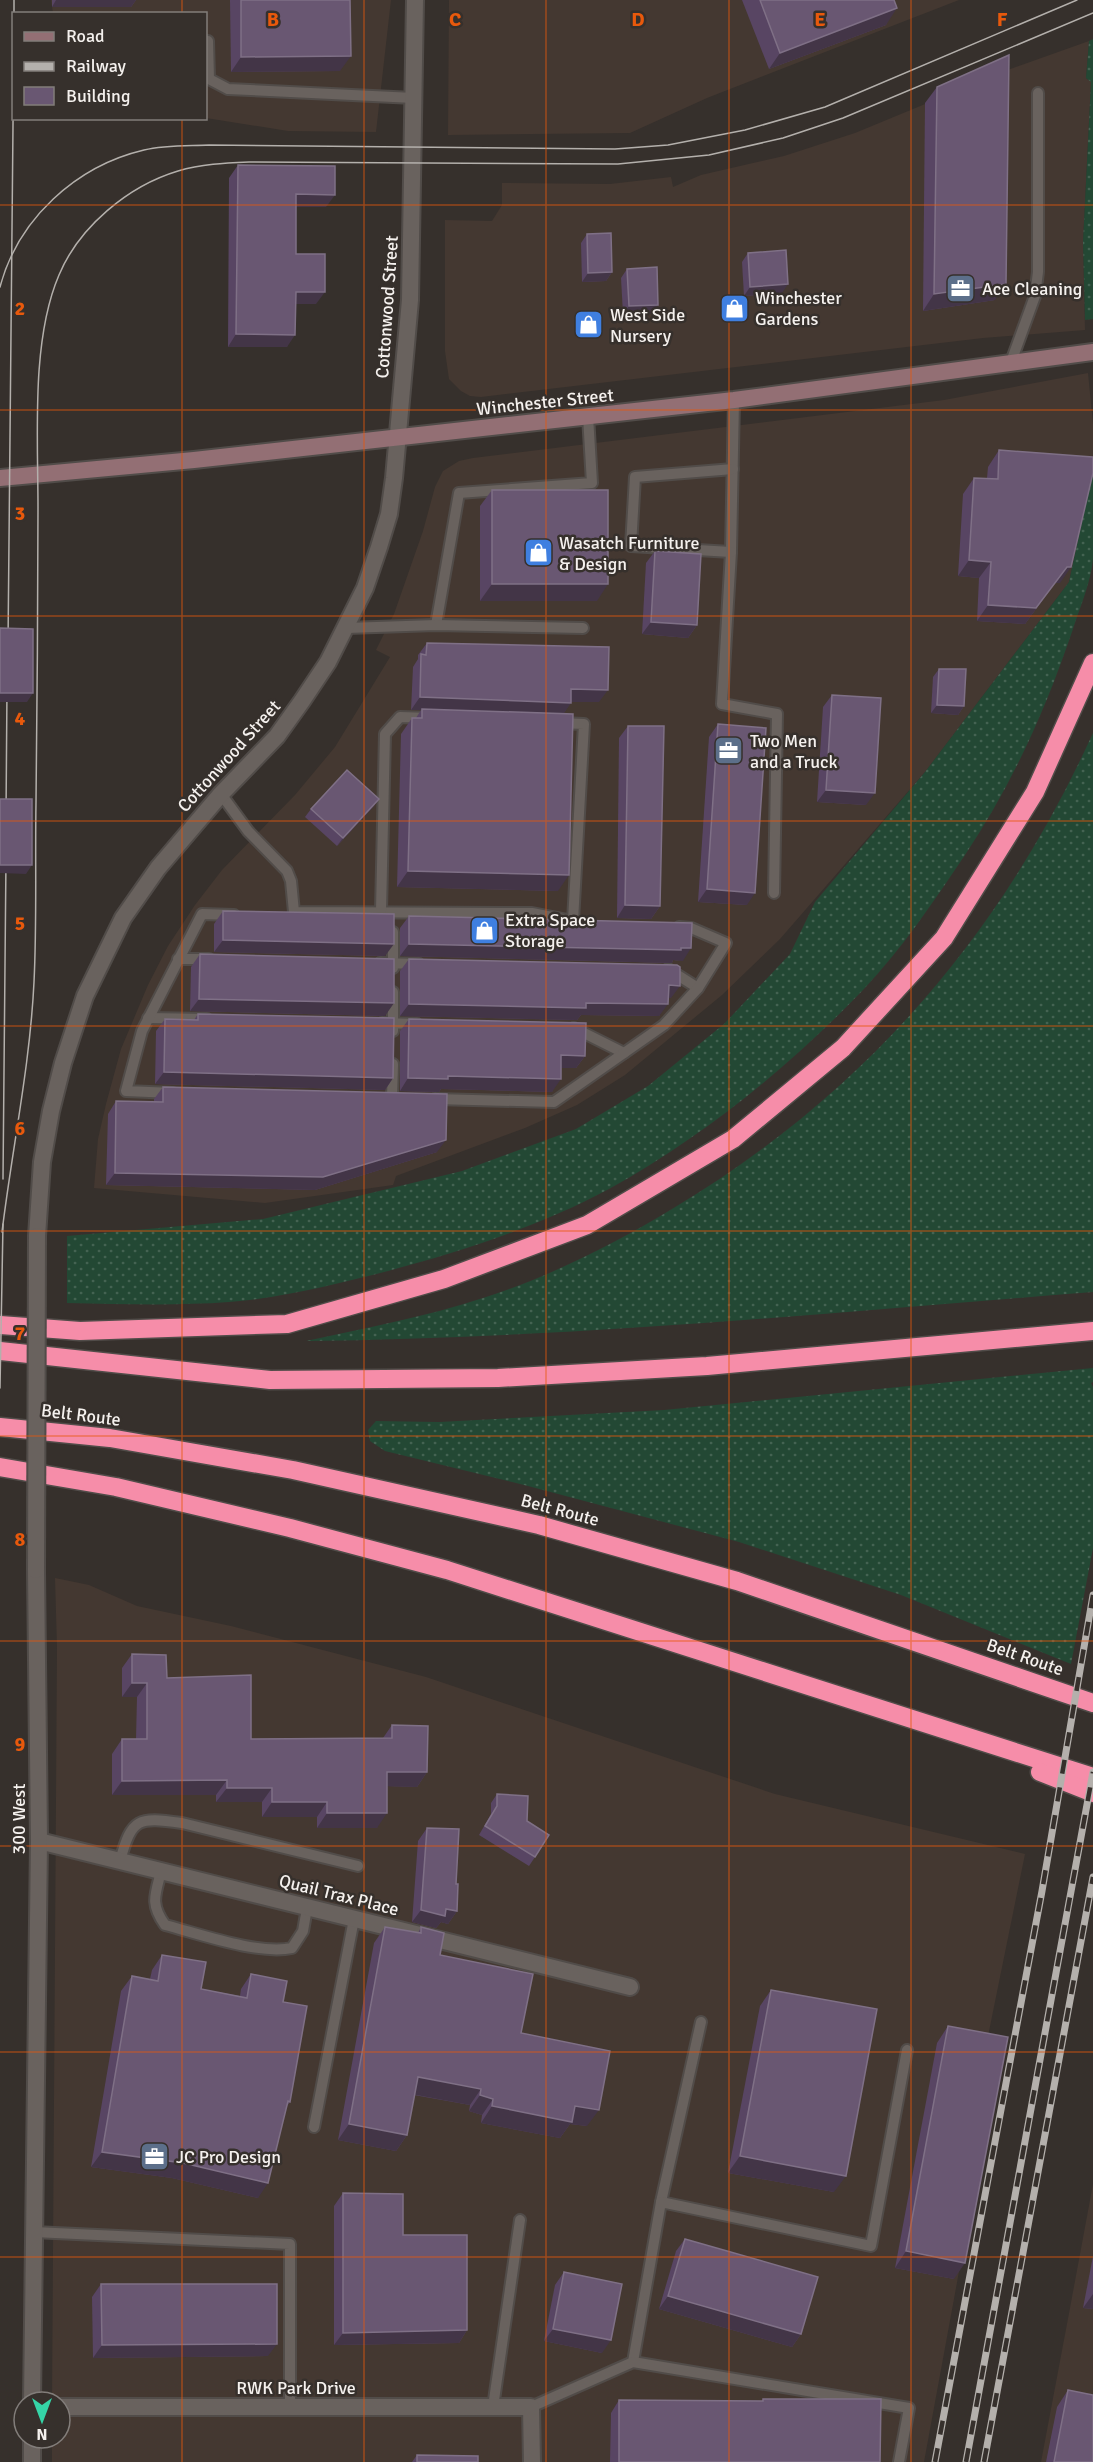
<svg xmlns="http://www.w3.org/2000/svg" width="1093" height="2462" font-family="Signika,sans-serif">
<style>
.built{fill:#443831}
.grass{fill:url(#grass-dots)}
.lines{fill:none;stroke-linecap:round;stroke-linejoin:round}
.service-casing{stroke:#514c49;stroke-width:14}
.minor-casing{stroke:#514c49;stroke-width:20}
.tertiary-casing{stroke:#514c49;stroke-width:20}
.secondary-casing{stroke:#514c49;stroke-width:20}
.motorway-casing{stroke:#514c49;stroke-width:21}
.service{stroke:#69625e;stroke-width:10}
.minor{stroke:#69625e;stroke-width:16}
.tertiary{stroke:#69625e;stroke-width:16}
.secondary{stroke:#936f74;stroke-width:16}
.motorway{stroke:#f68da9;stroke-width:18}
.tram{stroke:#b4b0ac;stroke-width:1.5}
.rail-casing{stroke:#b4b0ac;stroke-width:7}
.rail{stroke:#36302c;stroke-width:4.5;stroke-dasharray:14;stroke-linecap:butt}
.tertiary-bridge-casing{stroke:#514c49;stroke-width:20;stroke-linecap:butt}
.tertiary-bridge{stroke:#69625e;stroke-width:16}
.wall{fill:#584563}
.shaded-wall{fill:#433547}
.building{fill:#695772;stroke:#7f7086;stroke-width:1.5}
.grid{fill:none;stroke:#e8590c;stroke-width:1.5;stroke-opacity:0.55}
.labels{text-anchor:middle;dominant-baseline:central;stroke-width:5;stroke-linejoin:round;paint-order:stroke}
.poi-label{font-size:18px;fill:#f5f1ee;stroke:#36302c;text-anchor:start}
.street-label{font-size:18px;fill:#f5f1ee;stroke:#36302c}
.grid-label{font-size:20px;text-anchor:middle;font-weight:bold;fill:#e8590c;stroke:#36302c;stroke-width:5;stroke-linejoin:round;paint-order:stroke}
</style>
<defs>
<pattern id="grass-dots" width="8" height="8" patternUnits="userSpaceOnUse" patternTransform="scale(1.5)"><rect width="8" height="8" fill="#234834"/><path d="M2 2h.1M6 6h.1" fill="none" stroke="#446352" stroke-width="1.8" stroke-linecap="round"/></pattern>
</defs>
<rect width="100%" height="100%" fill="#36302c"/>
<g class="built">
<polygon points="51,0 391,0 376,132 288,131 206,118 206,14 53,13"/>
<polygon points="449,0 959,0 707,98 630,133 448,135"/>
<polygon points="1089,41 1086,78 1091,82 1083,242 1085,330 983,338 481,397 470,396 461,391 449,379 445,351 445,220 492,221 502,205 502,183 610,184 671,177 673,187 701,175 784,156 855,133 1005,71"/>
<polygon points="1088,373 1093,424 1093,470 1069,582 925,772 780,939 722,995 625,1075 577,1105 525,1128 396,1176 393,1185 265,1203 94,1188 98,1139 106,1104 121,1049 148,985 168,946 195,905 222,870 295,795 335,747 390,657 376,650 394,614 423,531 435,487 443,471 459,461 473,458 944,400"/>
<polygon points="55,1578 89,1585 137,1606 231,1626 426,1677 775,1794 1025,1854 986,2046 999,2054 924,2462 52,2462 52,2438 60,2438 60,2402 52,2402 57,1647"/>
<polygon points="1093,2184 1093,2462 1041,2462 1070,2308"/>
</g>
<g class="grass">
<polygon points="1093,39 1093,319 1085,320 1083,242 1091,82 1086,78 1089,41"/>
<path d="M1093,470c0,29 0,60 0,89 -2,23 -13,48 -20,70 -27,80 -61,156 -108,226 -31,46 -63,94 -102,135 -74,77 -160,147 -254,199 -69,37 -146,62 -221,82 -52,13 -105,27 -159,31 -54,4 -108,2 -162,1v-67l196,-17 199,-48 114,-42 72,-43 76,-62 66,-70 25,-52 110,-130 144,-190z"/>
<path d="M1093,733v559c-262,21 -524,46 -787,49 59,-13 119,-24 177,-43 66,-21 129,-53 189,-89 192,-115 328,-272 421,-476z"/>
<polygon points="1093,1368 1093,1382 1091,1383 1093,1387 1093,1548 1071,1664 901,1595 739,1542 528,1486 385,1451 370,1441 368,1430 376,1421 439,1422 664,1410"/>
</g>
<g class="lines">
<defs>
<g id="service">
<polyline points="206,41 208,41 209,79 228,89 414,98"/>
<polyline points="1011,362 1035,296 1038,272 1038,93"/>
<polyline points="734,400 731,552 722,704 777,714 774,893"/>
<polyline points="731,552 631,546 635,477 733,469"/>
<polyline points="436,625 459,493 592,483 588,416"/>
<polyline points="346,628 436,625 583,628"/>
<polyline points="560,723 584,724 573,921"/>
<polyline points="221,794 248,831 287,871 291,881 294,912 532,913 583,923"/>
<polyline points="381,911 385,734 400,717 430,718"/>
<polyline points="393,932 393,968"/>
<polyline points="178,959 209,959"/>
<polyline points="380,963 419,964"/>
<polyline points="668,969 698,988"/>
<polyline points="148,1018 207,1019"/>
<polyline points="382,1023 417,1024"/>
<polyline points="574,1028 624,1053"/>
<polyline points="393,1031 393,992"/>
<polyline points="173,1093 126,1091 142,1031 202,914 234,915"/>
<polyline points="392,1098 393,1064"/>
<polyline points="435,1099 554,1102 664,1025 698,988 726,943 691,928 679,927"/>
<path d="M120,1861c12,-44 18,-44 62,-38l176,43"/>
<path d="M161,1872c-6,23 -11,32 4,53 35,9 93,30 127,23l11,-17 4,-23"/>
<polyline points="314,2127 354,1919"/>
<polyline points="661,2202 701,2022"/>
<polyline points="34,2232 290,2244 290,2407"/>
<polyline points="633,2362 661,2202 871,2246 907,2050"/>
<polyline points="493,2407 520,2220"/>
<polyline points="531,2407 633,2362 909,2408 899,2462"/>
</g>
<g id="minor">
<polyline points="39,1841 630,1987"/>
<polyline points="60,2407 531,2407 532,2462"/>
</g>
<g id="tertiary">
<polyline points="37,1236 42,1162 51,1111 63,1063 85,996 123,918 158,868 221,794 277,736 302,701 328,662 365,588 379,547 389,514 394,478 410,300 415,0"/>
<polyline points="32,2402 39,1841 36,1570"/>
<polyline points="32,2438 32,2462"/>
</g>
<polyline id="secondary" points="0,478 194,460 734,400 1093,352"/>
<g id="motorway">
<polyline points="0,1325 80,1331 287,1324 444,1279 587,1225 733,1139 843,1048 944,938 1035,792 1093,663"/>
<polyline points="0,1351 270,1380 498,1378 707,1366 1093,1331"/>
<polyline points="0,1427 110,1438 293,1470 539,1525 737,1581 1093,1703"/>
<polyline points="0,1467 116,1487 290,1528 447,1570 1093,1777"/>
<polyline points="1040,1772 1093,1793"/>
</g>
</defs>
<use href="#service" class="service-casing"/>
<use href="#minor" class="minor-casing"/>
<use href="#tertiary" class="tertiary-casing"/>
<use href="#secondary" class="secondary-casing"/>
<use href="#motorway" class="motorway-casing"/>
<use href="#service" class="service"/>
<use href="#minor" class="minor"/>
<use href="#tertiary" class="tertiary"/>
<use href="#secondary" class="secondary"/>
<use href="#motorway" class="motorway"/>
<g class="tram">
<polyline points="14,14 14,0"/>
<path d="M0,287c18,-68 76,-121 144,-137 21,-5 43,-4 65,-5l406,4 53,-4 77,-15 80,-23 252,-107"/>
<polyline points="8,645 14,21"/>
<polyline points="6,816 7,687"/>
<polyline points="3,1179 6,858"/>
<path d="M2,1232c10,-83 28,-166 32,-250 3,-60 1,-120 2,-180 1,-98 2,-197 2,-295 0,-70 -7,-167 21,-232 20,-48 69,-89 119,-104 23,-7 47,-8 71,-9l369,2 91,-9 74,-17 60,-20 250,-105"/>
<polyline points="0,1388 3,1224"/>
</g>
<defs>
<g id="rail">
<polyline points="935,2462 1042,1891 1093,1595"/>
<polyline points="966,2462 1093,1772"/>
<polyline points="984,2462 1093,1877"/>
</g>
</defs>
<use href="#rail" class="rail-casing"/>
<use href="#rail" class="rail"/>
<defs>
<polyline id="tertiary-bridge" points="36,1570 37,1236"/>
</defs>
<use href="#tertiary-bridge" class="tertiary-bridge-casing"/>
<use href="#tertiary-bridge" class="tertiary-bridge"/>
</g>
<g class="wall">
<polygon points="52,0 136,0 131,7 52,7"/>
<polygon points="230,0 350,0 340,71 231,72"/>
<polygon points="742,0 894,0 886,25 769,69"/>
<polygon points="937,87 995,300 923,311 925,103"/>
<polygon points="238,165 326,207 296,207 296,254 316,304 296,304 287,347 228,347 229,178"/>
<polygon points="587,234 612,272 606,281 582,282 581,243"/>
<polygon points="748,253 782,293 744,296 742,262"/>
<polygon points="627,269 652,314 623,314 621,278"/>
<polygon points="999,450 1060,583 1055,583 1025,624 977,621 979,578 958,576 963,494 974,478 987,478 988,467"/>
<polygon points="492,490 597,601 480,601 480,506"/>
<polygon points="655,551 697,625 688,638 642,634 646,563"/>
<polygon points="427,643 599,702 571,702 563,714 558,891 397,887 401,734 412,718 416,718 421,710 411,710 413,667 418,659 418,655"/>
<polygon points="939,669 964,706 958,715 931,713 933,677"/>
<polygon points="832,695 866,805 817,802 823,707"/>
<polygon points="718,724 747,905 698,902 709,737"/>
<polygon points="628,726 660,906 651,919 617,918 619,738"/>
<polygon points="379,799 373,807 337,846 305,817 311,809"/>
<polygon points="223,911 385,956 214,952 214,924"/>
<polygon points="409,916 683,961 673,960 672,963 400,956 400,928"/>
<polygon points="200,954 385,1016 190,1011 191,967"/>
<polygon points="409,959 671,998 668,998 659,1016 581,1015 577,1020 400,1016 400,971"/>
<polygon points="198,1014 393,1078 385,1090 155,1084 156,1031 165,1019 194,1020"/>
<polygon points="409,1019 585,1056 576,1068 561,1068 552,1092 441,1089 439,1092 400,1091 400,1031"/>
<polygon points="163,1087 437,1152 315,1190 106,1185 108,1114 116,1101 154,1102 154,1099"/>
<polygon points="132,1654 251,1739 383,1738 392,1725 427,1772 417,1787 387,1786 377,1828 317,1828 317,1817 262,1817 262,1802 216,1802 216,1795 112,1795 112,1754 122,1739 136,1739 137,1697 122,1697 122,1668"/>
<polygon points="497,1794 527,1821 535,1857 529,1866 479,1835 491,1814 491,1803"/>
<polygon points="427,1828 456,1884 457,1911 448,1924 441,1922 436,1928 412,1922 418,1841"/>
<polygon points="385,1927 418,1933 421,1927 440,1955 521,2033 587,2126 570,2124 560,2138 481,2123 482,2115 469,2111 470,2105 414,2095 407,2135 396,2151 338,2140 374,1943"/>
<polygon points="162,1955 201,1989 240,1996 241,1989 251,1974 283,2002 290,2102 287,2106 258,2198 172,2178 91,2167 121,1991 132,1976 150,1979 152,1970"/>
<polygon points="771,1990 834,2192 728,2173 760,2006"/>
<polygon points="948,2026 954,2279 895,2268 937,2043"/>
<polygon points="343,2193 403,2235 467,2330 459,2343 334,2345 334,2206"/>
<polygon points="685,2239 801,2334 792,2347 659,2309 676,2251"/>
<polygon points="1093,2256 1093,2309 1083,2308"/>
<polygon points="564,2272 602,2353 544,2341 555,2285"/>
<polygon points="101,2284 268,2356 93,2358 92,2297"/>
<polygon points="1068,2390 1093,2462 1046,2462 1057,2407"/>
<polygon points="763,2399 880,2462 610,2462 611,2413 619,2400 762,2401"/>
<polygon points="417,2455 478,2462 412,2462"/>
</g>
<g class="shaded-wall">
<polygon points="56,0 136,0 131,7 52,7"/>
<polygon points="897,8 886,25 769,69 780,53"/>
<polygon points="351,56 340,71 231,72 241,57"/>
<polygon points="296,194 335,195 326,207 288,207"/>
<polygon points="612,272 606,281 582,282 588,273"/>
<polygon points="788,284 782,293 744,296 750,287"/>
<polygon points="1006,284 995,300 923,311 934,294"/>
<polygon points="296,292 325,292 316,304 287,304"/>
<polygon points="658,305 652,314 623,314 629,306"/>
<polygon points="236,334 295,335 287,347 228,347"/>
<polygon points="969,560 991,562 979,578 958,576"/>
<polygon points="1067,567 1071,567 1060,583 1055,583 1025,624 977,621 988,605"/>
<polygon points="492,584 608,584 597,601 480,601"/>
<polygon points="651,622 697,625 688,638 642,634"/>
<polygon points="571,689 608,690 599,702 563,702"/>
<polygon points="0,693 33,693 27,702 0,702"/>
<polygon points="420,697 571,703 562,716 422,709 421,710 411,710"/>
<polygon points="937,705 964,706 958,715 931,713"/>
<polygon points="826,790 875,793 866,805 817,802"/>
<polygon points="379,799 373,807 337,846 343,838"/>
<polygon points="0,865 32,865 26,874 0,873"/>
<polygon points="408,871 569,875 558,891 397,887"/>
<polygon points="707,889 755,893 747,905 698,902"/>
<polygon points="625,905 660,906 651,919 617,918"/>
<polygon points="223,940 394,944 385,956 214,952"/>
<polygon points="409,944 681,948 691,948 683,961 673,960 672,963 400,956"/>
<polygon points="669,985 680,986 671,998 660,998"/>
<polygon points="199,999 394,1003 385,1016 190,1011"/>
<polygon points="586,1003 668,1004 659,1016 581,1015 577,1020 400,1016 409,1004"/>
<polygon points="561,1055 585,1056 576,1068 553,1068"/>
<polygon points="164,1072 393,1078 385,1090 155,1084"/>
<polygon points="448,1076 561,1079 552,1092 441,1089 439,1092 400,1091 408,1078"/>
<polygon points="446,1140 437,1152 315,1190 106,1185 115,1173"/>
<polygon points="132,1683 147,1683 137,1697 122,1697"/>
<polygon points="387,1772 427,1772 417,1787 376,1786"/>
<polygon points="227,1780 216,1795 112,1795 122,1781"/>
<polygon points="227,1788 272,1788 262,1802 216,1802"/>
<polygon points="272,1802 327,1802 317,1817 262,1817"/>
<polygon points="327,1813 387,1813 377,1828 317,1828"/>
<polygon points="446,1909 457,1911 448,1924 441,1922 436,1928 412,1922 421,1910"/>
<polygon points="418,2077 481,2089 470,2105 406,2093"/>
<polygon points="480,2095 493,2099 482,2115 469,2111"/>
<polygon points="492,2106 575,2106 599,2110 587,2126 570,2124 560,2138 481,2123"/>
<polygon points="349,2124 407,2135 396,2151 338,2140"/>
<polygon points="102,2152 183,2163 268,2183 258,2198 172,2178 91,2167"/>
<polygon points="740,2156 846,2176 834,2192 728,2173"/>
<polygon points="906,2251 965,2263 954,2279 895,2268"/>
<polygon points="1093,2294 1093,2309 1083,2308"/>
<polygon points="668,2296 801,2334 792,2347 659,2309"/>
<polygon points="553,2329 611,2340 602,2353 544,2341"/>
<polygon points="467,2330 459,2343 334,2345 343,2333"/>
<polygon points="277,2344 268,2356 93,2358 102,2345"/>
</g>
<g class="building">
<polygon points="241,0 350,0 351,56 241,57"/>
<polygon points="760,0 894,0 897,8 780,53"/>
<polygon points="1009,55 1006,284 934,294 937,87"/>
<polygon points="238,165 335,166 335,195 296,194 296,254 325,254 325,292 296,292 295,335 236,334"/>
<polygon points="611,233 612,272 588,273 587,234"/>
<polygon points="786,250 788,284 750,287 748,253"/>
<polygon points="657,267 658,305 629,306 627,269"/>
<polygon points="999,450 1093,457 1093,473 1071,567 1067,567 1036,608 988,605 991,562 969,560 974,478 998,479"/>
<rect x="492" y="490" width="116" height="94"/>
<polygon points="655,551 701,554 697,625 651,622"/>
<polygon points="0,628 33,629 33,693 0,693"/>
<polygon points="427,643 609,647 608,690 571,689 571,703 420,697 421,654 426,655"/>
<polygon points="939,669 966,669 964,706 937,705"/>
<polygon points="832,695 881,698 875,793 826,790"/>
<polygon points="422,709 573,714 569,875 408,871 412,718 422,718"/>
<polygon points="718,724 766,728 755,893 707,889"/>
<polygon points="628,726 664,726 660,906 625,905"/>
<polygon points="347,770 379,799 343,838 311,809"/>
<rect x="0" y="799" width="32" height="66"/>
<polygon points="223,911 394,914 394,944 223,940"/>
<polygon points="409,916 692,923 691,948 681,948 681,950 409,944"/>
<polygon points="200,954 394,959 394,1003 199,999"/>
<polygon points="409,959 677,965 680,967 680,986 669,985 668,1004 586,1003 586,1008 409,1004"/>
<polygon points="198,1014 394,1018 393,1078 164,1072 165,1019 198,1020"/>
<polygon points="409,1019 586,1023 585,1056 561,1055 561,1079 448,1076 448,1079 408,1078"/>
<polygon points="163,1087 447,1094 446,1140 323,1177 115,1173 116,1101 163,1102"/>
<polygon points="132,1654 166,1655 167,1678 251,1675 251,1739 392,1738 392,1725 428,1726 427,1772 387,1772 387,1813 327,1813 327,1802 272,1802 272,1788 227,1788 227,1780 122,1781 122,1739 147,1739 147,1683 132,1683"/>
<polygon points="497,1794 528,1796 527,1821 549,1835 535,1857 485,1826 497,1806"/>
<polygon points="427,1828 459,1829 456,1884 458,1884 457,1911 446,1909 445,1916 421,1910"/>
<polygon points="385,1927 421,1933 421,1927 444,1933 440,1955 533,1974 521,2033 610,2051 599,2110 575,2106 572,2122 492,2106 493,2099 480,2095 481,2089 418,2077 407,2135 349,2124"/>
<polygon points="162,1955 206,1962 201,1989 247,1998 251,1974 287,1981 283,2002 307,2006 290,2102 288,2101 268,2183 183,2163 102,2152 132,1976 158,1981"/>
<polygon points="771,1990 877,2009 846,2176 740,2156"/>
<polygon points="948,2026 1008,2037 965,2263 906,2251"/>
<polygon points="343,2193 403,2194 403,2235 467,2235 467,2330 343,2333"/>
<polygon points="685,2239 818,2277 801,2334 668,2296"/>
<polygon points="564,2272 622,2284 611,2340 553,2329"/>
<polygon points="101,2284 277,2284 277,2344 102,2345"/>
<polygon points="1068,2390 1093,2395 1093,2462 1054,2462"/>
<polygon points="763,2399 881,2399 880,2462 619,2462 619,2400 763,2401"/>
<polygon points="417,2455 478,2456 478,2462 417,2462"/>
</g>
<path class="grid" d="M182,0v14M364,0v2462M546,0v2462M729,0v2462M911,0v2462M182,118v2344M0,205h1093M0,410h1093M0,616h1093M0,821h1093M0,1026h1093M0,1231h1093M0,1436h1093M0,1641h1093M0,1846h1093M0,2052h1093M0,2257h1093"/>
<defs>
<symbol id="office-square" viewBox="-11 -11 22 22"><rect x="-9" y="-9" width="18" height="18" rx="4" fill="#5c6f8a" stroke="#36302c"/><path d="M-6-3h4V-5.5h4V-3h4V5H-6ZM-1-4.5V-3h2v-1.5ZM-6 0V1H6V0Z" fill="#fff"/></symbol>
<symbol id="shop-square" viewBox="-11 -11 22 22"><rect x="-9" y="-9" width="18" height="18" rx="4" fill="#3f7fe0" stroke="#36302c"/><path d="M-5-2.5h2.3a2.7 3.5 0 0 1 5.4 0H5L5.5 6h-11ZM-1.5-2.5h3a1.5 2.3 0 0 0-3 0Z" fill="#fff"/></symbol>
</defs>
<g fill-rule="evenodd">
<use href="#office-square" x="944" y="272" width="33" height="33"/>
<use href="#shop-square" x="718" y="292" width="33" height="33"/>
<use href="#shop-square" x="572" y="308" width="33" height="33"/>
<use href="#shop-square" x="522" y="536" width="33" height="33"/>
<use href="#office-square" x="712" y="734" width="33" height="33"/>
<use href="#shop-square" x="468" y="914" width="33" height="33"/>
<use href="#office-square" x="138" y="2140" width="33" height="33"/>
</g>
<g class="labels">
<g class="poi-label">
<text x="982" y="289">Ace Cleaning</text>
<text x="755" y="298">Winchester<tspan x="755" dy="21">Gardens</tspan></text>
<text x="610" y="315">West Side<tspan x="610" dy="21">Nursery</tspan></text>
<text x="559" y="543">Wasatch Furniture<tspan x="559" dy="21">&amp; Design</tspan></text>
<text x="750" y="741">Two Men<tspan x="750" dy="21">and a Truck</tspan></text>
<text x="505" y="920">Extra Space<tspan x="505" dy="21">Storage</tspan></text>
<text x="176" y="2157">JC Pro Design</text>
</g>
<g class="street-label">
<text transform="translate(387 307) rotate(-86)">Cottonwood Street</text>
<text transform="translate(545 402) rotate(-6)">Winchester Street</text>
<text transform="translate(229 756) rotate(-48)">Cottonwood Street</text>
<text transform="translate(81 1415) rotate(7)">Belt Route</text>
<text transform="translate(560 1510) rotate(15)">Belt Route</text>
<text transform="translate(1025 1657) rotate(19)">Belt Route</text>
<text transform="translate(19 1819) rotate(-90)">300 West</text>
<text transform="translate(339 1895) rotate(14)">Quail Trax Place</text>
<text x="296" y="2388">RWK Park Drive</text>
</g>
</g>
<g class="grid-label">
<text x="273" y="26">B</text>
<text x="455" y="26">C</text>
<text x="638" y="26">D</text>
<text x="820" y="26">E</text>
<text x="1002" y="26">F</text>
<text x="20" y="315">2</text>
<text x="20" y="520">3</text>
<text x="20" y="725">4</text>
<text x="20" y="930">5</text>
<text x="20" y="1135">6</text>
<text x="20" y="1340">7</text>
<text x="20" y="1546">8</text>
<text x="20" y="1751">9</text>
</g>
<rect x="12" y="12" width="195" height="108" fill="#36302c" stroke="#827d7a" stroke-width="1.5"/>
<rect x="24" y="32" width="30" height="9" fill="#936f74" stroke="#827d7a" stroke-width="1.5"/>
<text x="66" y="42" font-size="18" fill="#f5f1ee">Road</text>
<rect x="24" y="62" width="30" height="9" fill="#b4b0ac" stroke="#827d7a" stroke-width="1.5"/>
<text x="66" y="72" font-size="18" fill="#f5f1ee">Railway</text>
<rect x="24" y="87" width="30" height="18" fill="#695772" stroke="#827d7a" stroke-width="1.5"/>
<text x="66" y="102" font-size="18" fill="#f5f1ee">Building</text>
<g transform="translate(42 2420) rotate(180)"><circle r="28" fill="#36302c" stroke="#827d7a" stroke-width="1.5"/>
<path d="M0-4.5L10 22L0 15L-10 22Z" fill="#35d4a7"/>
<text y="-9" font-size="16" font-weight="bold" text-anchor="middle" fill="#f5f1ee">N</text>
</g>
</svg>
